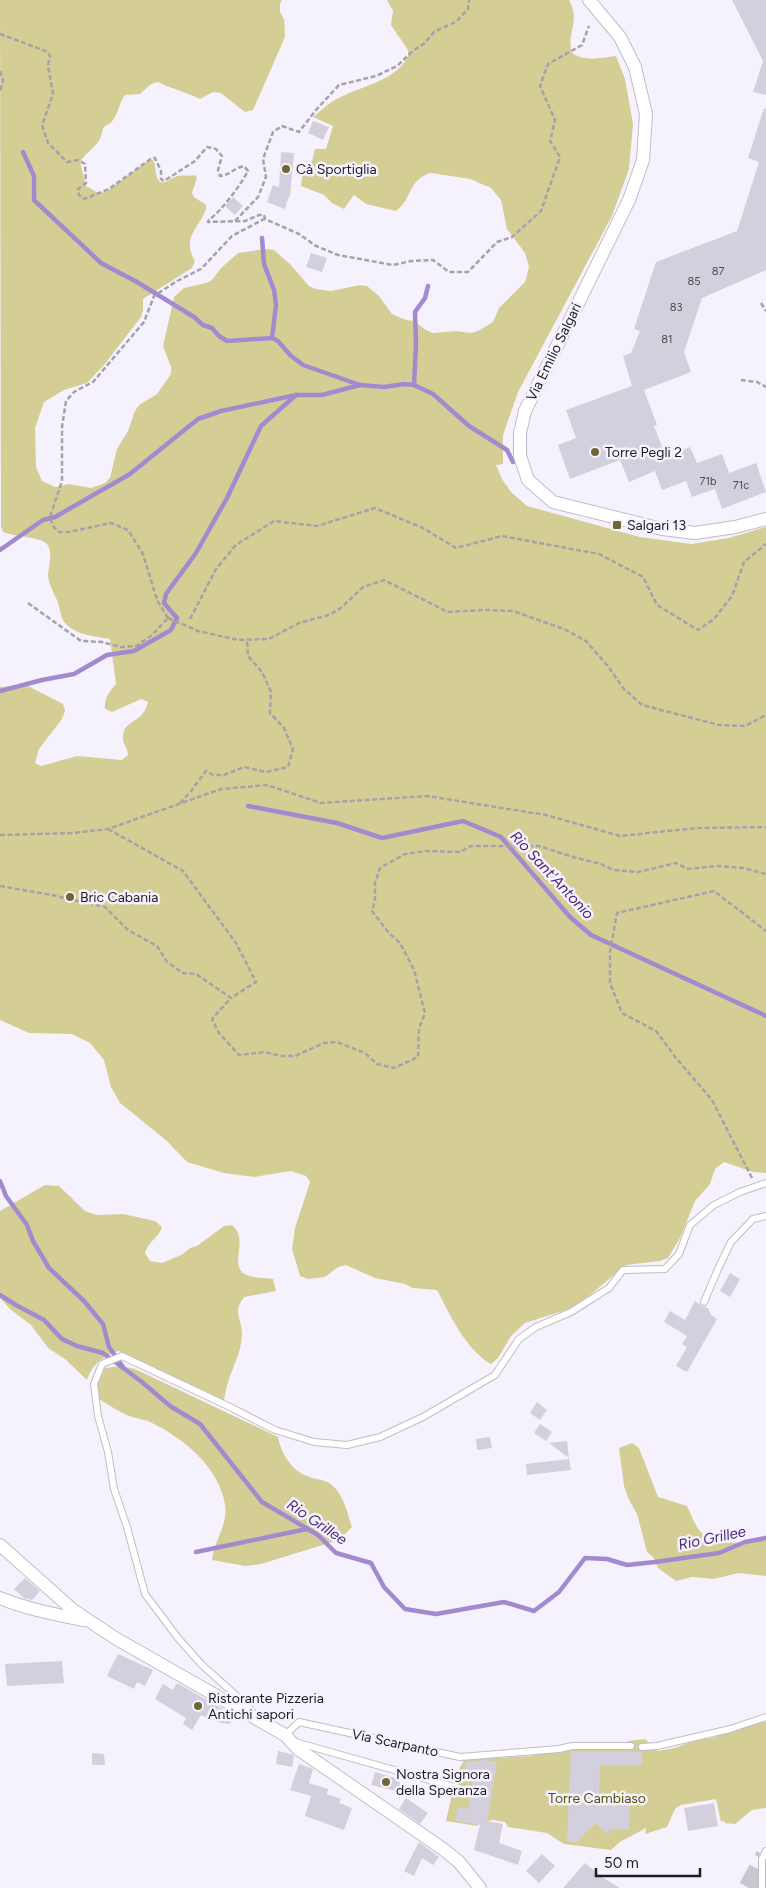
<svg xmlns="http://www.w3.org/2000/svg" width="766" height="1888" font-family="Figtree,sans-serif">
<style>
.green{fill:#d5ce94}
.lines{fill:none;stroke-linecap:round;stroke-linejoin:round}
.stream{stroke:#a38acf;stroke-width:4.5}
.building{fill:#d3cfdc}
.highway-tunnel{stroke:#cac7d1;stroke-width:21;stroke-dasharray:21 11;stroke-linecap:butt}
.lane-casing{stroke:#c0bcc9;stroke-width:8}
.street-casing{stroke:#c0bcc9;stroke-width:14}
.path{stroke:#a5a2ab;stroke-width:2.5;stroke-dasharray:5 2.5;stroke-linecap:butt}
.lane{stroke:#fff;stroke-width:6}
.street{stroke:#fff;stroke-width:12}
.poi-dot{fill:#6e6734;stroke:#f5f2fd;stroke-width:2}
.labels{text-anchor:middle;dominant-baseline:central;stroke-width:5;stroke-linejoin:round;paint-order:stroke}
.number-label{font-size:11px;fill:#4c4a50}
.poi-label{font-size:14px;fill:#1f1d22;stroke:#f5f2fd;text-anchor:start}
.street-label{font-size:14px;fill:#1f1d22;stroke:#f5f2fd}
.park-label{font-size:14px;fill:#574f10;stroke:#f5f2fd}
.water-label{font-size:15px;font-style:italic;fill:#4c2779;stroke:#f5f2fd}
</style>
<rect width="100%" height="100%" fill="#f5f2fd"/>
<g class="green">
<path d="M0,0h282l-2,4v8l4,7 1,18 -32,73 -8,2 -24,-19 -8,-1 -13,7c-14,-7 -28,-10 -42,-17l-7,2 -11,10 -15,1c-6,8 -6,17 -12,25 -2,4 -6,4 -9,7 -3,5 -2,11 -6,15 -5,7 -13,12 -18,20l6,24 12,7 8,-1 43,-32h4c4,7 1,16 7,22 7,2 9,-3 15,-5 7,-3 12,0 20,-2l2,3 -5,15 2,4 12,8v4c-7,20 -25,28 -11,52l-3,7 -49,31v11l-2,7 -37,48 -17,18 -23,7 -20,12 -9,26 1,39 6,14 13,6 14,-3 22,4 14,-5 5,-5 7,-29 11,-18 7,-20 4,-6 18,-11 14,-20v-7l-8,-21 11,-49 10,-9 22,-5 6,-3 9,-12 17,-15 29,-4 7,1 17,15 18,21 7,3 15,2 29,-6 7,1 12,10 13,18 14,6 8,1 12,9 7,3 23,-2 15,2 7,-2 15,-9 6,-14 26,-26 4,-15 -4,-14 -18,-24 -6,-29 -10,-12 -21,-9 -39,-6c-23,6 -19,27 -35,38l-30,-7 -12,-9 -10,14 -12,-6 -8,-8 -23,-9 1,-9 9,-12 4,-16h11l7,-23 -20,-9c7,-5 14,-13 22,-17 24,-14 58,-17 73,-43v-7l-17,-25 2,-14 -6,-11h182c12,22 -3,32 3,53 14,9 28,5 44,3l9,23 8,45 -4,45 -17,47 -94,176 -15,43v29l-7,1 6,14 9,13 16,14 113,31 51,7 38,-6 37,-11v646l-13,-1 -29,-10 -9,7 -5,15 -15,17 -15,37 -12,20 -8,3 -34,4 -36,30 -21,14 -44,14 -14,13 -13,22 -7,6c-25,-14 -41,-49 -54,-74l-24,-2 -8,-4 -30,-6 -29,-13 -8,2 -13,10 -17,2 -8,-3 -8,-27 3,-21 15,-46 -4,-6 -15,-5 -37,6 -30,-4 -37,-11 -20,-21 -47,-38 -9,-16 -7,-27 -14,-17 -18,-9 -43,-1 -29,-13v-333l26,-2 37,19 2,7 -3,8 -23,30 -4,14 6,3 36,-10 45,4 6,-5c0,-7 -6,-11 -5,-19 2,-18 20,-12 25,-34l-7,-3 -29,13 -7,-3c-1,-11 4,-17 11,-25l-6,-45c-16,-3 -40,-4 -48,-21 -2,-5 -2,-10 -4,-15 -3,-9 -10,-18 -10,-29 1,-9 5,-22 -1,-30 -8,-8 -33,-7 -44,-12l-2,-6z"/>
<path d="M45,1185l14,1 26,25 12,4 26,-1 32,7 7,6c-4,12 -12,12 -17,26l5,8 12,2 21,-9 7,-6 7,-2 27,-20 8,-1c19,16 -7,43 17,51 8,2 16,2 24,3l3,12 -32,6c-12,16 -2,21 -2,37 0,17 -9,32 -14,48 -2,6 -3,13 -4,19l-105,-50c-16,5 -26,12 -32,29l-22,-21 -17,-11 -17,-23 -20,-15 -11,-12v-87z"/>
<path d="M122,1366l13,3 143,68c3,16 13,33 29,39 8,4 18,3 25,9 12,10 15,28 20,42l-13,13 -78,24 -16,2 -33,-6c2,-19 16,-35 13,-55 -6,-39 -43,-68 -77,-84 -6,-2 -13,-3 -19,-5 -10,-4 -20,-11 -30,-17l-2,-14 8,-17z"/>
<path d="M632,1443l7,5 19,49 29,9c4,8 8,21 15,27 13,15 47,9 64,6v37l-28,-3 -24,6 -22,-2 -16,4 -18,-13 -5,-11 -6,-5 -10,-38 -8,-14 -5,-14 -5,-38z"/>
<polygon points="766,1722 766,1808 752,1810 735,1824 725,1823 724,1821 721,1822 716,1799 681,1805 675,1809 667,1827 645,1834 646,1828 620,1842 611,1850 564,1844 547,1833 508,1827 505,1822 493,1820 480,1822 477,1826 446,1821 456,1775 464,1760 530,1756 566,1749 621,1749 628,1741 645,1739 658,1751 675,1748 698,1739 712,1738 755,1723"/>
</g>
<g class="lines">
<g class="stream">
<polyline points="23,152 34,176 34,200 101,263 137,282 194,317 203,325 212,328 219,336 227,341 272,338 278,341 290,355 303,365 360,385 384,387 404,384 414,385 433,394 469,426 507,450 513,462"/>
<polyline points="262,238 264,264 274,290 276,305 272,338"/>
<polyline points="414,385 416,345 415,312 425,298 428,286"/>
<polyline points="0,550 43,520 55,517 130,474 198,419 221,411 296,395 322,395 360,385"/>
<polyline points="0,691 42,680 74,674 107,655 134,651 171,630 177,618 164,603 166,594 196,553 227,498 261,426 296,395"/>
<polyline points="248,806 337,823 382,838 463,821 501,837 570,917 591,935 766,1016"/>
<polyline points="0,1181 6,1196 27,1225 33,1241 49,1268 84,1301 103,1324 109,1347 123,1367"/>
<polyline points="0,1295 16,1305 44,1320 62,1339 77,1346 103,1353 142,1382 170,1406 200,1424 262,1502 318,1535 336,1553 371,1563 384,1587 405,1609 436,1614 504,1602 534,1611 559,1592 585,1558 607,1559 627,1565 655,1562 719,1553 745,1542 766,1538"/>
<polyline points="196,1552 307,1529"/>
</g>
</g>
<g class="building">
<polygon points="732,0 766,0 766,95 753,92 763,61"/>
<polygon points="764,108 766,109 766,270 702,298 684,352 691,372 644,390 657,425 654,426 666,457 690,447 697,463 722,454 729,473 756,463 766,492 722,509 715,489 692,497 686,481 662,490 655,471 629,482 620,460 570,479 558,445 576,438 566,410 632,386 623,356 631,353 640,331 634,329 656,262 737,231 759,162 748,158"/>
<polygon points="313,121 329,127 323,140 308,133"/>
<polygon points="281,152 294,153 290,197 289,196 285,209 267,202 273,185 279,187"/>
<polygon points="233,197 243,206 235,215 225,206"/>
<polygon points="311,253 327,258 322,272 306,267"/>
<polygon points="730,1273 740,1279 730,1297 720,1291"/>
<polygon points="695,1301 702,1306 708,1308 711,1315 717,1319 687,1372 676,1366 687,1347 682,1344 687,1336 664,1322 670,1311 685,1320"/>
<polygon points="537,1402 547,1410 540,1420 530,1413"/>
<polygon points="540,1424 552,1432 546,1441 534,1433"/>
<polygon points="490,1437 492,1448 477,1450 476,1439"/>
<polygon points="567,1441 569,1458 549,1443"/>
<polygon points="569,1459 571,1470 527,1475 526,1464"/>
<polygon points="25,1578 40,1591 32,1600 24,1598 14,1589"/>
<polygon points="118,1654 153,1670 145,1686 137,1682 134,1689 107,1676"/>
<polygon points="62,1661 64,1683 7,1686 5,1664"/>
<polygon points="177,1683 235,1716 230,1724 221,1723 201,1715 192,1730 183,1724 186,1718 155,1699 163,1684 173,1690"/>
<polygon points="278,1751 291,1754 294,1756 292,1767 276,1764"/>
<polygon points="571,1751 642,1752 642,1765 600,1765 599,1805 630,1806 629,1830 609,1829 609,1835 595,1823 577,1842 567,1842"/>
<polygon points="92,1753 104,1754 105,1765 92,1765"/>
<polygon points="484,1760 497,1762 487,1821 503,1824 499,1843 522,1851 518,1865 474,1850 480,1825 455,1821 458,1807 468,1809 474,1776 464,1774 466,1762"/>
<polygon points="299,1764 313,1769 309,1783 328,1789 327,1794 341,1799 339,1803 352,1808 344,1830 305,1816 311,1796 290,1790"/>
<polygon points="375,1772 398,1779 400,1784 400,1792 371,1785"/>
<polygon points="406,1798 428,1813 420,1824 399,1809"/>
<polygon points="714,1803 718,1826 688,1831 684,1808"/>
<polygon points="419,1842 439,1857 433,1865 422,1858 414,1876 404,1871"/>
<polygon points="542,1854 555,1866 539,1883 526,1871"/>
<polygon points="585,1863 602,1877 620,1888 563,1888"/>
</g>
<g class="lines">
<polyline class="highway-tunnel" points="749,1888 766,1856"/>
<defs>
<g id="lane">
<polyline points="704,1302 718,1269 731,1242 753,1219 766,1216"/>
<polyline points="253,1714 249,1707 202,1665 178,1638 145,1594 127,1527 114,1489 108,1452 98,1416 94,1384 102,1364 122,1356 230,1407 275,1430 314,1442 347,1445 380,1437 423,1417 495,1375 519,1339 536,1327 571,1312 609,1288 623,1270 665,1269 679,1254 690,1225 714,1205 740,1192 766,1183"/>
<polyline points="285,1735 299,1722 460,1757 559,1749 572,1746 631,1746"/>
<polyline points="295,1742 465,1790"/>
<polyline points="642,1747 657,1746 730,1729 766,1717"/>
<polyline points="762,1888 762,1859 766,1851"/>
</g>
<g id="street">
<polyline points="589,0 620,37 635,67 646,114 643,160 629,200 525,411 520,433 520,456 528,480 553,502 662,529 695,533 735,527 766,519"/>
<polyline points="0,1545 73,1610 115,1638 285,1735 298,1749 443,1849 459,1862 480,1888"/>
<path d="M0,1598c27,11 54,16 83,22"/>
</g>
</defs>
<use href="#lane" class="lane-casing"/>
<use href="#street" class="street-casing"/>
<g class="path">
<path d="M0,34l48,18 2,4 -2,10 5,28 -11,31 6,18 19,19 11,-2 7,4 1,19 -8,6 1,6 5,4 25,-10 43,-31h3l6,13v8l3,2 31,-20 12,-14 9,2 6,7 -4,14 2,6c10,-1 14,-8 24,-10l4,5c-8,15 -26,39 -39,49l-1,2 37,-1 14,-6h5l1,4 34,15 17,12 22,9 55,10 18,-4 22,-1 16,12h19l29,-30 15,-5 29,-26 19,-54 -10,-16 5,-21 -15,-34 8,-22 34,-19 7,-19"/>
<polyline points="0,71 3,80 0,92"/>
<polyline points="235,221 258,197 266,177 263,159 273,132 282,126 299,132 316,110 339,85 376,76 397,66 414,50 425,43 434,32 457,21 468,9 469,0"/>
<polyline points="761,303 766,311"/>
<polyline points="741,380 757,382 766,387"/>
<polyline points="28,603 81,641 102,642 121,647 136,646 152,635 168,618"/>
<polyline points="168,618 198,631 238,640 269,639 299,623 329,615 341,608 363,587 384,580 448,612 483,610 513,611 564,629 586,641 607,665 624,689 642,705 719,725 745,726 766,715"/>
<polyline points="168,618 157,600 143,554 128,530 111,523 68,532 59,532 53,526 50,517 62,481 62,427 66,401 74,392 93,382 144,322 154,296 177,281 201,269 232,236 264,219"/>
<polyline points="190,619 216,569 236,545 274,521 317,526 375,508 423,528 456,548 502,536 599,554 643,577 657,605 698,630 714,619 732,596 744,562 766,544"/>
<polyline points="180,803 191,791 206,771 213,775 224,775 244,767 266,772 288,767 293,749 284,728 270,713 271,692 262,672 248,656 247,640"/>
<polyline points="108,829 183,871 236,943 256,982 231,998"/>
<polyline points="0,835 73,833 108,829 221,789 267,785 321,803 427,796 546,815 620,836 696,828 766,827"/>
<polyline points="0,886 52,895 105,907 128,930 157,946 167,962 183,973 196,974 231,998 212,1019 219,1033 239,1055 264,1052 281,1056 295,1056 324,1043 337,1042 365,1053 377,1064 394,1068 418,1057 419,1028 425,1013 414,970 400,943 388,932 372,911 375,900 375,883 380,868 405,854 425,851 460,852 471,846 539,846 573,857 601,864 613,870 638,872 676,863 688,869 717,866 743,868 766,874"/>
<polyline points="752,1178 712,1100 676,1058 656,1031 622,1013 610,983 610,952 617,913 714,891 766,931"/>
</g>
<use href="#lane" class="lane"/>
<use href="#street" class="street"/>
</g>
<g class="poi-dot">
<circle cx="286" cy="169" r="5"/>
<circle cx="595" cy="452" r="5"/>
<rect x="612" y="520" width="10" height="10" rx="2.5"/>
<circle cx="70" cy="897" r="5"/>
<circle cx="198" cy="1706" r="5"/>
<circle cx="386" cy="1782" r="5"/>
</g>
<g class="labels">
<g class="number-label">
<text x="718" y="271">87</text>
<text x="694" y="281">85</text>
<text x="676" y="307">83</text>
<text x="667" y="339">81</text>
<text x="708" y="481">71b</text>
<text x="741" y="485">71c</text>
</g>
<g class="poi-label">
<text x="296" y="169">Cà Sportiglia</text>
<text x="605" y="452">Torre Pegli 2</text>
<text x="627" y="525">Salgari 13</text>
<text x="80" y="897">Bric Cabania</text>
<text x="208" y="1698">Ristorante Pizzeria<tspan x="208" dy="16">Antichi sapori</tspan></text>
<text x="396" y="1774">Nostra Signora<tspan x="396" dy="16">della Speranza</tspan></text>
</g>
<g class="street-label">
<text transform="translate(554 352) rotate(-64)">Via Emilio Salgari</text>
<text transform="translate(395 1743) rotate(12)">Via Scarpanto</text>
</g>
<g class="park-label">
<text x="597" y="1798">Torre Cambiaso</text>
</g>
<g class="water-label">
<text transform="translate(552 875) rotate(47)">Rio Sant'Antonio</text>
<text transform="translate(317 1522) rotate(34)">Rio Grillee</text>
<text transform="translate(712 1538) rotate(-12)">Rio Grillee</text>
</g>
</g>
<path d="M596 1868v8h104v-8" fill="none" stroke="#1f1d22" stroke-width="2.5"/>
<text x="604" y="1868" font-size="15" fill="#1f1d22" stroke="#f5f2fd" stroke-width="4" paint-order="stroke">50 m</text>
</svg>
